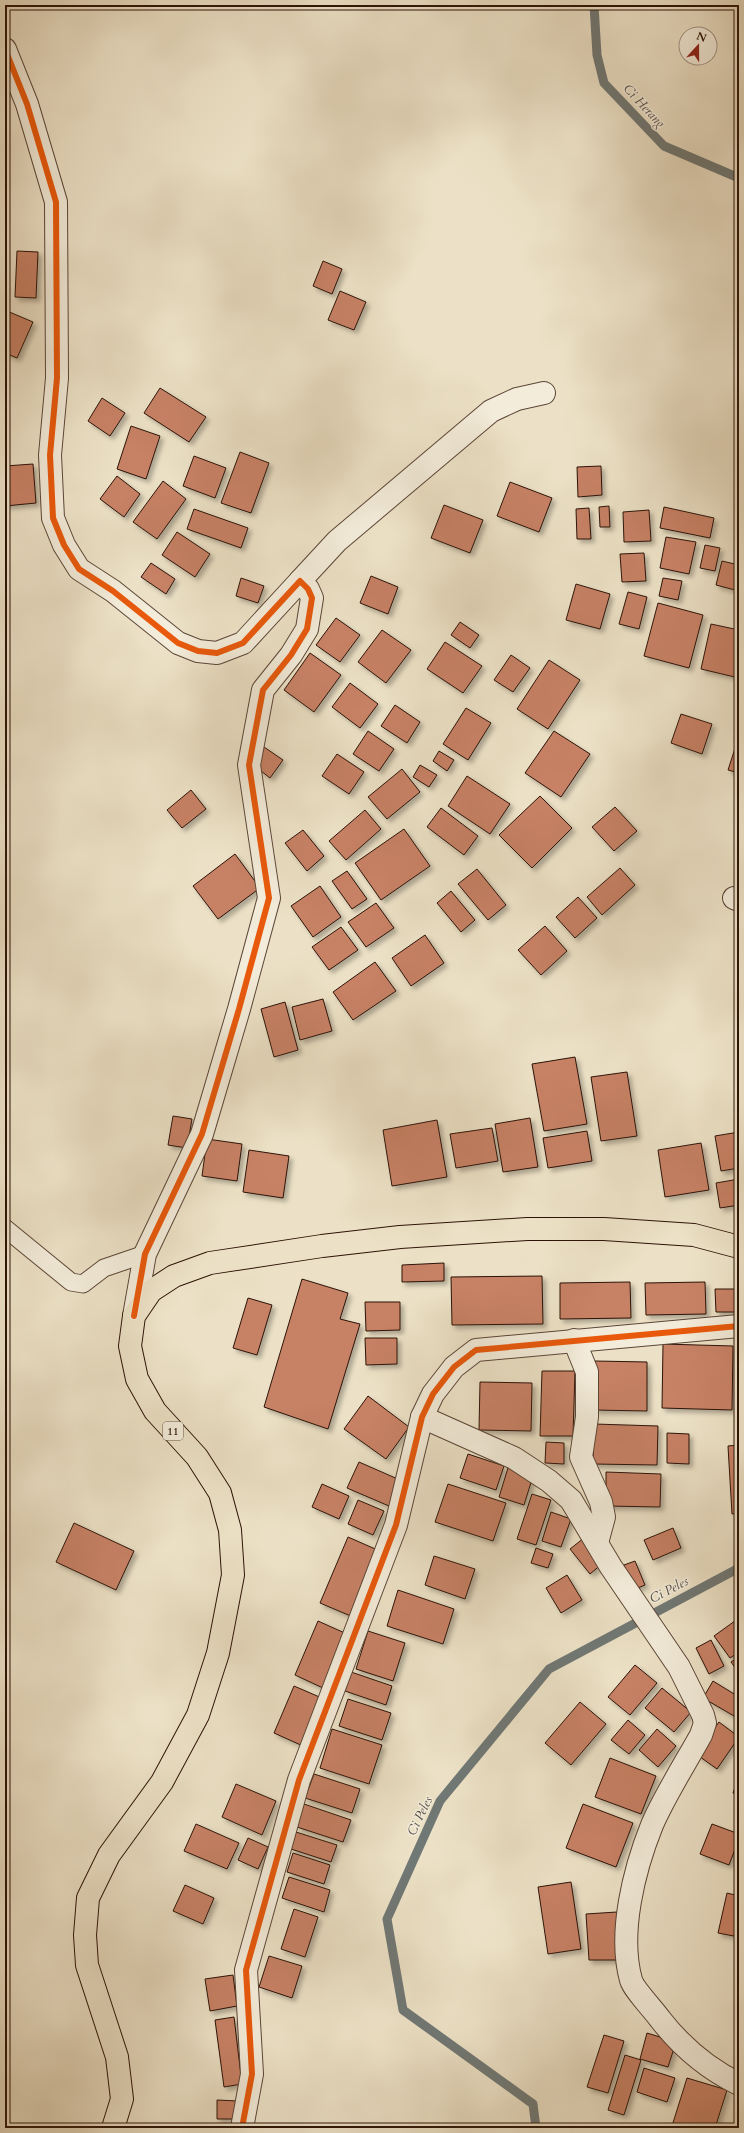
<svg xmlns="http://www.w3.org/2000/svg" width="744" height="2133" font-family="Cardo,serif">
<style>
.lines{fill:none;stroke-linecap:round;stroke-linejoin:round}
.stream{stroke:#707875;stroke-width:9}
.building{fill:#c78165;stroke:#2c1307;filter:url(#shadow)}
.lane-casing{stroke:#5c4637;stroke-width:19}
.street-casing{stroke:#5c4637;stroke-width:24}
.highway-casing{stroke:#2c1307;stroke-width:24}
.lane{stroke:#f3ecda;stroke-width:17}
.street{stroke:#f3ecda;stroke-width:22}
.highway{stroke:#ece1c6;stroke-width:22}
.cycleway-casing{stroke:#f3ecda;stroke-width:8}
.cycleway{stroke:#e8590c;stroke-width:6}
.labels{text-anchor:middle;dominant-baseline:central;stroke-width:3;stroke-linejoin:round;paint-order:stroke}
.shield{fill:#f3ecda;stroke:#685446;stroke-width:1}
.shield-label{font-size:11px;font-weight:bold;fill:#2c1307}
.water-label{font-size:13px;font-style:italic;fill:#544e47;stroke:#f3ecda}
</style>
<defs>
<filter id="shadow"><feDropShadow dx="3.5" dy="3.5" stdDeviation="2" flood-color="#0004"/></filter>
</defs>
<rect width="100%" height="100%" fill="#ece1c6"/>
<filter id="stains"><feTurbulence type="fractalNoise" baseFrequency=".005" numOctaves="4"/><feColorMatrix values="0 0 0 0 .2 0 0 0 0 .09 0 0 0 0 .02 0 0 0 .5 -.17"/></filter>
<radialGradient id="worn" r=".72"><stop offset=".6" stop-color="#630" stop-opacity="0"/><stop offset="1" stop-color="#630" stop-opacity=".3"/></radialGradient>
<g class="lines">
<g class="stream">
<polyline points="594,5 597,55 604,83 664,146 739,178"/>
<polyline points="536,2128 533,2104 403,2010 387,1919 440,1801 549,1669 739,1568"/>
</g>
</g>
<g class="building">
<polygon points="17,251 38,252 36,298 15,297"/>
<polygon points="323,261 342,269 332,294 313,286"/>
<polygon points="340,291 366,302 354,330 328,320"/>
<polygon points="7,311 33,322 17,358 5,353 5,316"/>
<polygon points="160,388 206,417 189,442 144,413"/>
<polygon points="102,398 125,413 110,436 88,421"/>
<polygon points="131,426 160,436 146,479 117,469"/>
<polygon points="240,452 269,463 251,513 221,503"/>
<polygon points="194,456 226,468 215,498 183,486"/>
<polygon points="33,464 36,503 5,506 5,466"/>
<polygon points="601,466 602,495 578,497 577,467"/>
<polygon points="117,476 140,494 124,517 100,499"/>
<polygon points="163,481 186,499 157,539 133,522"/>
<polygon points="510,482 552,498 539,532 497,516"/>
<polygon points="444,505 483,520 470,553 431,538"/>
<polygon points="609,506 610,527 600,527 599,507"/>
<polygon points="664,507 714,518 710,538 660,528"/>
<polygon points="589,508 591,539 577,539 576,509"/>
<polygon points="194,509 248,528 241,548 187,529"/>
<polygon points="649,510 651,541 624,542 623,512"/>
<polygon points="177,532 210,554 195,577 162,555"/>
<polygon points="666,537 696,542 689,574 660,568"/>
<polygon points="705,545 720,548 715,571 700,568"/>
<polygon points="644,553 646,581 622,582 620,554"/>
<polygon points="722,561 739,565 739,591 716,585"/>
<polygon points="151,563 175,579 166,594 141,577"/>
<polygon points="371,576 398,587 388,614 360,603"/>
<polygon points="241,578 264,586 258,603 236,596"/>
<polygon points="663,578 682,581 678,600 659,596"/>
<polygon points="576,584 610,594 600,629 566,620"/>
<polygon points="628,592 647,597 639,629 619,624"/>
<polygon points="658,603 703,615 689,668 644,656"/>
<polygon points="336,618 360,635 340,662 316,645"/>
<polygon points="460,622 479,635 470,648 451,635"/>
<polygon points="711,624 739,630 739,678 701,669"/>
<polygon points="382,630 411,650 386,683 358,662"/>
<polygon points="445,642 482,666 463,693 427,669"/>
<polygon points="310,653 341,675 314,712 284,690"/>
<polygon points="511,655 530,668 513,692 494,680"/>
<polygon points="549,660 580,680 548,729 517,709"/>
<polygon points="350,683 378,704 360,728 332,707"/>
<polygon points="395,705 420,722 407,743 381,726"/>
<polygon points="466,708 491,723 468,760 443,744"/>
<polygon points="681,714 712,724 702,754 671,743"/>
<polygon points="368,731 394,749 379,771 353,754"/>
<polygon points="554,731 590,754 561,797 525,773"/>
<polygon points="739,736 739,773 728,770"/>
<polygon points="264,747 283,760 270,778 252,764"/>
<polygon points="439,751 454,760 447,771 433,761"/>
<polygon points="337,754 364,772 349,794 322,776"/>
<polygon points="420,765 437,775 429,787 413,777"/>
<polygon points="402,769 420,792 387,819 368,797"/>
<polygon points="467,776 510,804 490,834 448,806"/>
<polygon points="191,790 206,809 182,828 167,810"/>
<polygon points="540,796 572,828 532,868 499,835"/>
<polygon points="615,807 637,831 614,851 592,827"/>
<polygon points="441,808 478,836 464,855 427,827"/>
<polygon points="365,810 381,829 346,860 329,841"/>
<polygon points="404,829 430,866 381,900 355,863"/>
<polygon points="303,830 324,856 307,871 285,843"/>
<polygon points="235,854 260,888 218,919 193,886"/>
<polygon points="620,868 635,885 602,915 587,897"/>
<polygon points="477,869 506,905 488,920 458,884"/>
<polygon points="347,871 367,899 352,909 332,881"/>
<polygon points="320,886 341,917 313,937 291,906"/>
<polygon points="451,891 475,920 461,932 437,903"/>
<polygon points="578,897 597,918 575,938 556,917"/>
<polygon points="376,903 394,928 366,947 348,922"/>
<polygon points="545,926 567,951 541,975 518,950"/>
<polygon points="341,927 358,950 329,970 312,947"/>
<polygon points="425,935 444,963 411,986 392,958"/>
<polygon points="375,962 396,991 353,1020 333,992"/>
<polygon points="323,999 332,1031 300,1040 292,1007"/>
<polygon points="285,1002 298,1050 274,1057 261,1009"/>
<polygon points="575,1057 587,1124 544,1131 532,1064"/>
<polygon points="627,1072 637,1136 601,1141 591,1077"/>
<polygon points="173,1116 192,1119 187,1148 168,1145"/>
<polygon points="530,1118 538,1167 503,1172 495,1124"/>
<polygon points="437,1120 447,1177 392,1186 383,1130"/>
<polygon points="492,1128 498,1161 456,1168 450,1134"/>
<polygon points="587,1131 592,1161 548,1168 543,1138"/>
<polygon points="739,1132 739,1168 721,1171 715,1136"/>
<polygon points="207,1139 242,1144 237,1181 202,1176"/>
<polygon points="701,1143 709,1190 665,1197 658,1150"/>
<polygon points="249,1150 289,1156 283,1198 243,1192"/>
<polygon points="739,1179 739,1205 720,1208 716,1183"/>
<polygon points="444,1263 444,1281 402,1282 402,1265"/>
<polygon points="542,1276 543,1324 452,1325 451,1277"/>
<polygon points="302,1279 348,1293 340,1319 360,1324 328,1429 264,1407"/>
<polygon points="630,1282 631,1318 560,1319 560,1283"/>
<polygon points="705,1282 706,1314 646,1315 645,1283"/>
<polygon points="715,1289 739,1289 739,1312 716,1312"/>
<polygon points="248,1298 272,1305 257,1355 233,1348"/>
<polygon points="365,1302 400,1302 400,1330 366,1331"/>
<polygon points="365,1338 397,1338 397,1364 366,1365"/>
<polygon points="663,1344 733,1346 732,1410 662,1408"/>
<polygon points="595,1361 647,1362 647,1411 594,1410"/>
<polygon points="542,1371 575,1371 573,1436 540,1436"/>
<polygon points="480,1382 532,1383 531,1431 479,1430"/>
<polygon points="368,1396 409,1427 386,1459 344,1429"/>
<polygon points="594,1424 658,1426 657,1465 593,1464"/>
<polygon points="667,1433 689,1434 689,1464 667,1463"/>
<polygon points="546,1442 564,1443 564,1464 545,1463"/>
<polygon points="739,1445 739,1513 732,1514 728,1446"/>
<polygon points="468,1454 504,1466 496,1490 460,1478"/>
<polygon points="359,1462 400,1480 389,1506 347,1488"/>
<polygon points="508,1468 533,1476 524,1505 499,1497"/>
<polygon points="606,1472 661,1474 660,1507 606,1506"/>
<polygon points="322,1484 349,1496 339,1519 312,1507"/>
<polygon points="448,1484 506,1503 493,1541 435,1522"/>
<polygon points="532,1494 551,1500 536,1545 517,1539"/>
<polygon points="358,1500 384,1511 373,1535 348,1524"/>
<polygon points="551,1512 571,1519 561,1547 542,1541"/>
<polygon points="74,1523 134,1551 116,1590 56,1562"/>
<polygon points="673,1528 681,1548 653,1560 644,1540"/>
<polygon points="348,1537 382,1552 353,1617 320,1603"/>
<polygon points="584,1538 603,1563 590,1574 570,1549"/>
<polygon points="536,1548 553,1554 548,1568 531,1563"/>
<polygon points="434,1556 475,1569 465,1599 425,1585"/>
<polygon points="635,1561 645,1585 633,1590 624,1565"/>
<polygon points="567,1575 582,1600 561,1613 546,1588"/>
<polygon points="398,1590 454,1609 443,1644 387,1626"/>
<polygon points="739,1618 739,1652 730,1658 714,1636"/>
<polygon points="318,1621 347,1634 323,1688 295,1675"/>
<polygon points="368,1631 405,1643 393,1681 356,1669"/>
<polygon points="711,1640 724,1666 709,1674 696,1648"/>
<polygon points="739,1657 739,1673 731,1662"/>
<polygon points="635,1665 657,1683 630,1715 608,1697"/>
<polygon points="351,1672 392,1686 386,1705 345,1691"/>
<polygon points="713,1681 739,1697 739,1708 734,1716 703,1698"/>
<polygon points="294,1686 324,1699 303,1746 274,1733"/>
<polygon points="662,1688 691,1712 674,1732 645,1708"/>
<polygon points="348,1699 391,1713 382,1740 339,1726"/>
<polygon points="580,1702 606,1724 571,1765 545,1743"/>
<polygon points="628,1720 645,1735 629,1754 611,1740"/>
<polygon points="719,1722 739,1737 717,1769 696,1754"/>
<polygon points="332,1729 382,1745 369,1784 320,1768"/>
<polygon points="657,1729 676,1746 658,1767 639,1750"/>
<polygon points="610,1758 656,1776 641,1814 595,1797"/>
<polygon points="314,1774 360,1789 352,1813 305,1798"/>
<polygon points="739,1776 739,1795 733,1793"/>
<polygon points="236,1784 276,1801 262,1835 222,1817"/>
<polygon points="304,1804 351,1820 343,1842 297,1827"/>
<polygon points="583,1804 633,1823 616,1867 566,1848"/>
<polygon points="196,1824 239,1843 227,1869 184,1851"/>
<polygon points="712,1824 739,1834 739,1839 729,1865 700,1854"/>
<polygon points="296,1832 337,1845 331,1862 291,1849"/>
<polygon points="248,1838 268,1847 258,1869 238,1860"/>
<polygon points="293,1853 330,1865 324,1884 287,1872"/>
<polygon points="289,1877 330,1890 324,1912 282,1898"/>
<polygon points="571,1882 581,1949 548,1954 538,1887"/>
<polygon points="185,1885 214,1898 203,1924 173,1911"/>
<polygon points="727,1893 739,1896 739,1937 718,1933"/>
<polygon points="294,1909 318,1917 305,1957 281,1949"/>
<polygon points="617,1912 620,1960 589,1960 586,1914"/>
<polygon points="269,1956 302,1966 292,1998 259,1987"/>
<polygon points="233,1975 237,2006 210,2011 205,1979"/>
<polygon points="234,2017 242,2084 224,2087 215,2020"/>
<polygon points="647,2033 676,2042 668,2067 640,2059"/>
<polygon points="604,2035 624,2041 608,2093 587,2087"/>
<polygon points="625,2055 641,2060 624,2115 608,2110"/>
<polygon points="644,2068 675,2078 667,2102 637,2092"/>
<polygon points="687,2078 727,2090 715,2128 680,2128 672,2126"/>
<polygon points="217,2100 238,2101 238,2119 217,2119"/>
<polygon points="254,2125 283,2128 253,2128"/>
</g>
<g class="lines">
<defs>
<polyline id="lane" points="5,1228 71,1282 83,1284 104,1268 145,1254"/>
<g id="street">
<polyline points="5,49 27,104 56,202 57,378 50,455 53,518 64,545 79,569 113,591 178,643 198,651 217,653 243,643 300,581 308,589 312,598 307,629 291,655 263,690 249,765 269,898 239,1009 202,1134 145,1254 134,1316"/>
<polyline points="300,581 337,541 491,411 517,399 544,393"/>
<polyline points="734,898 739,900"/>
<polyline points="574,1340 587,1372 587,1417 581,1457 601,1502 604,1517 597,1543"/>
<path d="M422,1417l92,41 35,23 22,19 40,67 68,100 24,48 2,8 -4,12c-16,29 -36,60 -49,90 -18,45 -34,108 -21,155 3,10 22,29 29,39 21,27 48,50 79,65"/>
<polyline points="242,2128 252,2074 246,1970 299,1780 396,1525 422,1417 433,1394 454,1367 476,1350 739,1326"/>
</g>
<polyline id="highway" points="113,2128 122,2099 117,2057 87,1965 85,1935 88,1898 109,1855 162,1782 198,1715 218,1653 233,1575 230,1530 220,1493 197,1457 155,1411 137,1379 130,1346 134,1316 151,1291 174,1276 210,1263 322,1246 400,1237 527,1229 604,1229 694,1235 739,1247"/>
</defs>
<use href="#lane" class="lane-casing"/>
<use href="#street" class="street-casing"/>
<use href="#highway" class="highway-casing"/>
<use href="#lane" class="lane"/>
<use href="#street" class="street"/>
<use href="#highway" class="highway"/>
<defs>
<g id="cycleway">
<polyline points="5,49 27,104 56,202 57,378 50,455 53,518 64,545 79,569 113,591 178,643 198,651 217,653 243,643 300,581 308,589 312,598 307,629 291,655 263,690 249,765 269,898 239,1009 202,1134 145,1254 134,1316"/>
<polyline points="242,2128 252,2074 246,1970 299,1780 396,1525 422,1417 433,1394 454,1367 476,1350 739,1326"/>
</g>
</defs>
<use href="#cycleway" class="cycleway-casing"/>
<use href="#cycleway" class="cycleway"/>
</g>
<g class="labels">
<rect class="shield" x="163" y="1422" width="20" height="18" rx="3"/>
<g class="shield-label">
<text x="173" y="1431">11</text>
</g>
<g class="water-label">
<text transform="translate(644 106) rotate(47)">Ci Herang</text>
<text transform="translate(669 1590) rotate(-28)">Ci Peles</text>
<text transform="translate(420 1816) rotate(-64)">Ci Peles</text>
</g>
</g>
<rect width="744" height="2133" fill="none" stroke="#ece1c6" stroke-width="20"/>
<rect x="6" y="6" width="732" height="2121" fill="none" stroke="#2c1307" stroke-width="2"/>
<rect x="10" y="10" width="724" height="2113" fill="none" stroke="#2c1307"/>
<g transform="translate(698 46) rotate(21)"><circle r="19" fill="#f3ecda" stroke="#a39586"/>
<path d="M0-3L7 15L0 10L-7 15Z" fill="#8f2418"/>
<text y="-6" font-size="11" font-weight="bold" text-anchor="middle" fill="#2c1307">N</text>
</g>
<rect width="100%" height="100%" filter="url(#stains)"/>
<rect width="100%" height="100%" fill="url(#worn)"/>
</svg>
